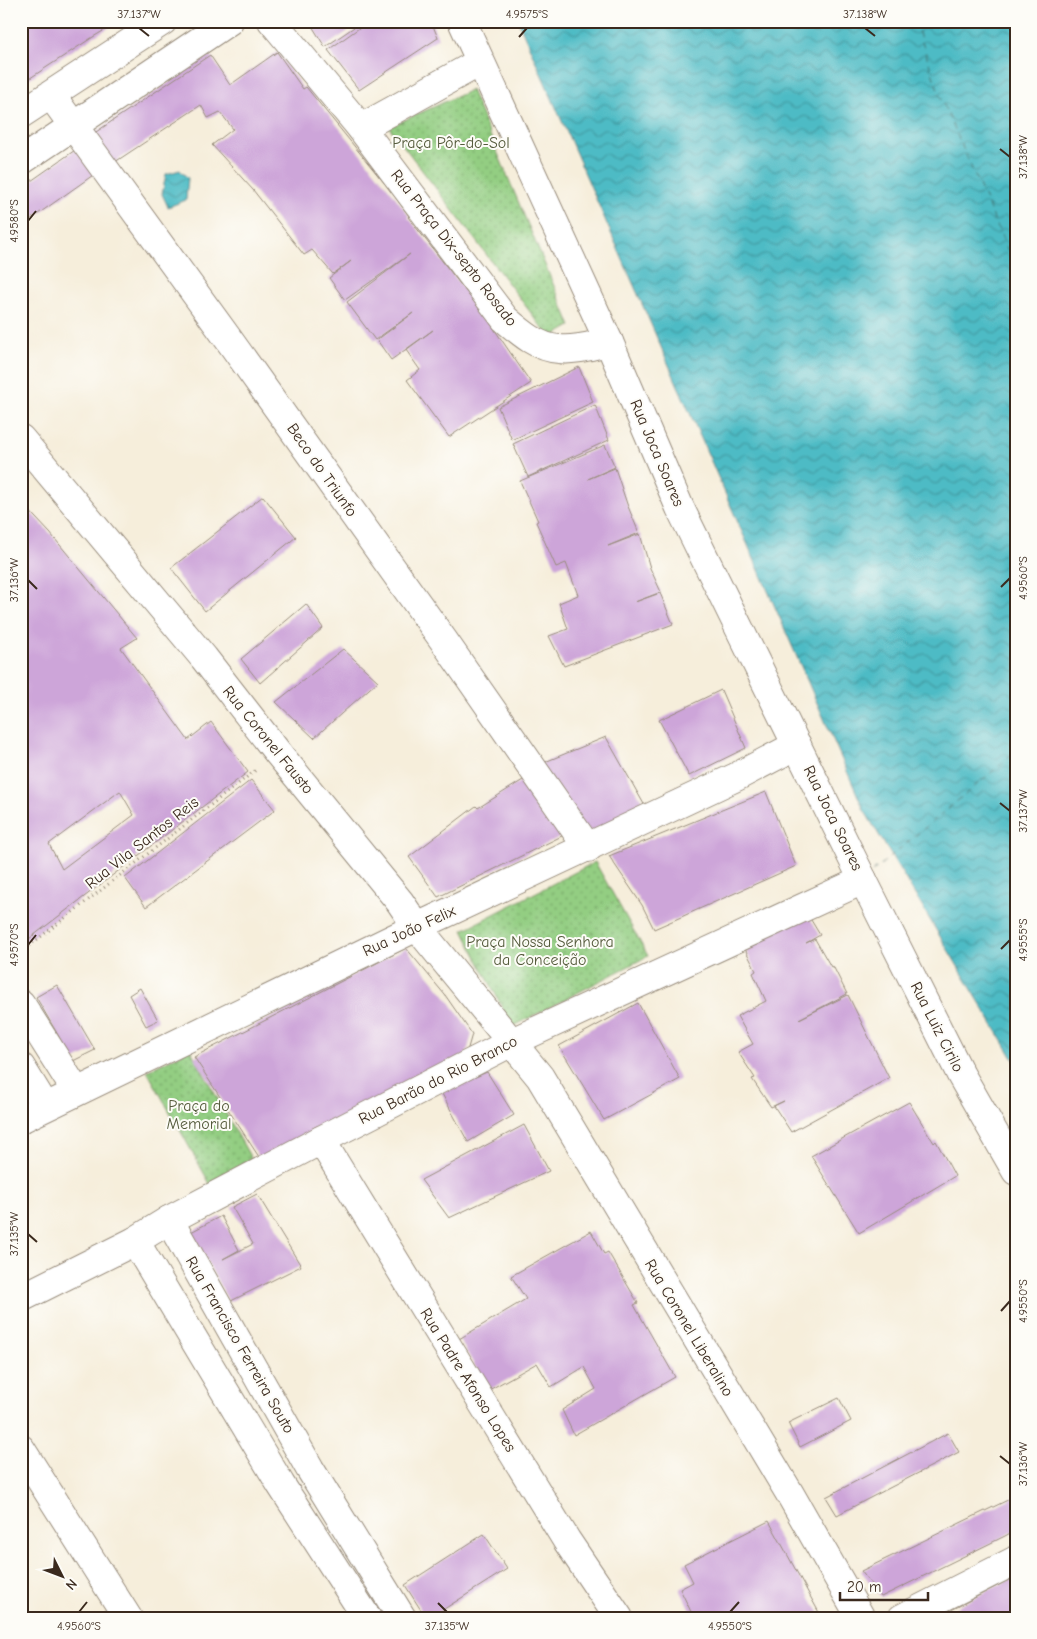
<svg xmlns="http://www.w3.org/2000/svg" width="1037" height="1639" font-family="'Comic Neue',sans-serif">
<style>
.green{fill:url(#green-dots);stroke:#677c50}
.water{fill:url(#water-waves);stroke:#447272}
.lines{fill:none;stroke-linecap:round;stroke-linejoin:round}
.ferry{stroke:#415d58;stroke-width:1;stroke-dasharray:6 5;stroke-linecap:butt}
.building{fill:#cda5d9;fill-rule:evenodd}
.street-casing{stroke:#988c7c;stroke-width:30}
.path{stroke:#988c7c;stroke-width:3;stroke-dasharray:1 4;stroke-linecap:butt}
.street{stroke:#fff;stroke-width:28}
.ticks{fill:none;stroke:#3b2a1e;stroke-width:2}
.labels{text-anchor:middle;dominant-baseline:central;stroke-width:4;stroke-linejoin:round;paint-order:stroke}
.park-label{font-size:16px;fill:#555b3c;stroke:#fdfcf7}
.street-label{font-size:16px;fill:#3b2a1e;stroke:#fdfcf7}
.neatline{fill:none;stroke:#3b2a1e;stroke-width:2}
.ticks-label{font-size:12px;text-anchor:middle;fill:#3b2a1e}
</style>
<defs>
<pattern id="green-dots" width="8" height="8" patternUnits="userSpaceOnUse" patternTransform="scale(1.25)"><rect width="8" height="8" fill="#93ce82"/><path d="M2 2h.1M6 6h.1" fill="none" stroke="#79a76a" stroke-width="1.8" stroke-linecap="round"/></pattern>
<pattern id="water-waves" width="16" height="10" patternUnits="userSpaceOnUse" patternTransform="scale(1.25)"><rect width="16" height="10" fill="#4dbbc5"/><path d="M0 5q4-4 8 0t8 0" fill="none" stroke="#41989f"/></pattern>
</defs>
<rect width="100%" height="100%" fill="#fdfcf7"/>
<filter id="ink" filterUnits="userSpaceOnUse"><feTurbulence type="fractalNoise" baseFrequency=".02" numOctaves="2"/><feDisplacementMap in="SourceGraphic" scale="10" xChannelSelector="R" yChannelSelector="G"/><feConvolveMatrix kernelMatrix="1 2 1 2 8 2 1 2 1" color-interpolation-filters="sRGB"/></filter>
<filter id="wash" filterUnits="userSpaceOnUse"><feTurbulence type="fractalNoise" baseFrequency=".0096" numOctaves="4" result="noise"/><feDisplacementMap in="SourceGraphic" scale="20" xChannelSelector="R" yChannelSelector="G"/><feGaussianBlur stdDeviation="1.12" result="paint"/><feColorMatrix in="noise" values="0 0 0 0 0 0 0 0 0 0 0 0 0 0 0 0 0 1.4 0 .05"/><feComposite in="paint" operator="in"/></filter>
<g filter="url(#wash)">
<rect width="100%" height="100%" fill="#f6eedb"/>
<g class="green">
<polygon points="471,90 571,326 550,338 389,127"/>
<polygon points="595,862 648,956 512,1027 463,930"/>
<polygon points="190,1049 252,1160 210,1184 147,1071"/>
</g>
<g class="water">
<polygon points="518,21 1016,21 1016,1063 864,810"/>
<polygon points="180,170 188,178 186,200 168,207 162,194 166,174"/>
</g>
<g class="lines">
<g class="ferry">
<polyline points="915,21 940,96 1016,269"/>
<polyline points="872,872 1016,752"/>
</g>
</g>
<g id="blocks">
<g class="building">
<polygon points="21,21 120,21 93,37 21,84"/>
<polygon points="309,21 363,21 325,47"/>
<polygon points="369,21 431,21 438,38 359,90 328,50"/>
<polygon points="277,52 303,89 306,87 390,190 409,216 408,217 488,320 531,383 449,437 407,380 420,370 406,350 433,330 391,360 377,340 413,313 375,340 347,302 410,254 345,300 329,278 351,261 333,274 312,250 304,255 253,190 212,145 233,129 220,112 208,118 201,105 112,164 93,134 210,55 230,85"/>
<polygon points="78,148 96,173 21,226 21,188"/>
<polygon points="579,367 593,402 512,440 498,407"/>
<polygon points="595,405 609,440 528,477 513,444"/>
<polygon points="605,445 615,467 588,479 615,468 627,504 639,533 608,546 640,534 650,568 661,592 635,602 660,593 673,624 564,666 549,636 568,629 559,603 578,595 566,563 556,567 536,522 538,521 520,481"/>
<polygon points="263,496 296,537 205,611 171,568"/>
<path d="M21,502l29,31 87,105 -16,10 67,92 23,-18 37,50 -227,173zM120,791l14,24 -72,54 -13,-25z"/>
<polygon points="306,604 323,628 260,683 241,659"/>
<polygon points="343,649 378,681 314,738 276,702"/>
<polygon points="721,690 746,748 689,776 659,720"/>
<polygon points="606,737 645,806 582,837 540,764"/>
<polygon points="531,775 570,832 438,897 409,857 476,806 478,808"/>
<polygon points="251,780 275,810 146,907 125,878"/>
<polygon points="766,792 796,866 654,929 642,905 609,856"/>
<polygon points="808,915 820,935 806,943 815,939 831,967 833,966 847,994 799,1019 848,995 889,1078 791,1132 774,1106 784,1101 771,1107 752,1079 755,1078 738,1052 753,1044 737,1016 766,1001 753,973 756,971 743,945"/>
<polygon points="406,948 445,995 472,1034 466,1055 261,1160 194,1057"/>
<polygon points="57,985 95,1050 73,1061 36,997"/>
<polygon points="140,988 158,1020 146,1026 129,995"/>
<polygon points="638,1003 680,1079 604,1120 559,1046"/>
<polygon points="487,1072 514,1115 468,1142 441,1092"/>
<polygon points="909,1102 934,1143 936,1141 955,1176 859,1233 811,1156"/>
<polygon points="524,1125 549,1171 449,1218 421,1180"/>
<polygon points="257,1194 301,1266 229,1302 191,1232 221,1216 239,1250 223,1259 253,1244 232,1207"/>
<polygon points="591,1231 604,1254 608,1252 638,1303 634,1305 675,1377 574,1435 562,1410 596,1389 584,1367 551,1387 537,1363 489,1390 459,1339 526,1299 511,1276"/>
<polygon points="839,1398 851,1421 800,1447 788,1423"/>
<polygon points="948,1433 959,1452 837,1515 826,1497"/>
<polygon points="1016,1496 1016,1530 1005,1536 881,1597 861,1571"/>
<polygon points="769,1521 822,1618 694,1618 680,1589 693,1582 684,1564"/>
<polygon points="484,1534 507,1569 430,1618 426,1618 405,1585"/>
<polygon points="1016,1577 1016,1618 936,1618 1005,1582"/>
</g>
</g>
</g>
<g filter="url(#ink)">
<use href="#blocks" fill-opacity="0" stroke="#988c7c" stroke-width="1"/>
<g class="lines">
<defs>
<g id="street">
<path d="M272,21l89,107 144,191c15,13 33,29 54,30 16,2 34,-4 50,-7"/>
<polyline points="462,21 609,342 680,508 863,880 961,1075 1016,1171"/>
<polyline points="51,95 229,340 444,641 588,848"/>
<polyline points="21,114 163,21"/>
<polyline points="361,128 480,62"/>
<polyline points="21,161 229,21"/>
<polyline points="21,439 204,658 278,753 400,902 417,927 540,1077 790,1494 861,1618"/>
<polyline points="21,1004 76,1091"/>
<polyline points="21,1067 45,1106"/>
<polyline points="21,1119 417,927 736,777 797,745"/>
<polyline points="321,1140 567,1541 619,1618"/>
<polyline points="169,1220 310,1469 402,1618"/>
<polyline points="135,1241 281,1485 367,1618"/>
<polyline points="21,1298 135,1241 169,1220 321,1140 512,1042 863,880"/>
<polyline points="21,1449 128,1618"/>
<polyline points="902,1618 1016,1560"/>
</g>
</defs>
<use href="#street" class="street-casing"/>
<polyline class="path" points="21,952 256,770"/>
<use href="#street" class="street"/>
</g>
</g>
<path class="ticks" d="M139,28l10,8M865,28l10,8M519,37l8,-9M1000,149l10,8M28,221l8,-10M28,580l9,9M1001,587l9,-9M1000,803l10,8M28,945l8,-10M1001,949l9,-9M28,1234l9,8M1001,1311l9,-10M1000,1456l10,8M438,1603l9,9M79,1612l8,-10M730,1612l9,-10"/>
<g class="labels">
<g class="park-label">
<text x="451" y="143">Praça Pôr-do-Sol</text>
<text x="540" y="942">Praça Nossa Senhora<tspan x="540" dy="18">da Conceição</tspan></text>
<text x="199" y="1106">Praça do<tspan x="199" dy="18">Memorial</tspan></text>
</g>
<g class="street-label">
<text transform="translate(454 248) rotate(52)">Rua Praça Dix-septo Rosado</text>
<text transform="translate(657 453) rotate(67)">Rua Joca Soares</text>
<text transform="translate(322 470) rotate(55)">Beco do Triunfo</text>
<text transform="translate(268 740) rotate(51)">Rua Coronel Fausto</text>
<text transform="translate(833 818) rotate(64)">Rua Joca Soares</text>
<text transform="translate(142 843) rotate(-38)">Rua Vila Santos Reis</text>
<text transform="translate(409 931) rotate(-25)">Rua João Felix</text>
<text transform="translate(937 1027) rotate(63)">Rua Luiz Cirilo</text>
<text transform="translate(438 1080) rotate(-27)">Rua Barão do Rio Branco</text>
<text transform="translate(689 1328) rotate(59)">Rua Coronel Liberalino</text>
<text transform="translate(240 1345) rotate(60)">Rua Francisco Ferreira Souto</text>
<text transform="translate(468 1380) rotate(58)">Rua Padre Afonso Lopes</text>
</g>
</g>
<rect width="1037" height="1639" fill="none" stroke="#fdfcf7" stroke-width="55"/>
<g transform="translate(62 1576) rotate(132)" stroke="#fdfcf7" stroke-width="4" paint-order="stroke">
<path d="M0-4L9 19L0 12L-9 19Z" fill="#3b2a1e"/>
<text y="-8" font-size="14" font-weight="bold" text-anchor="middle" fill="#3b2a1e">N</text>
</g>
<path d="M840 1592v8h88v-8" fill="none" stroke="#3b2a1e" stroke-width="2.5"/>
<text x="847" y="1592" font-size="15" fill="#3b2a1e" stroke="#fdfcf7" stroke-width="4" paint-order="stroke">20 m</text>
<rect x="28" y="28" width="982" height="1584" class="neatline"/>
<g class="ticks-label">
<text x="139" y="18">37.137°W</text>
<text x="527" y="18">4.9575°S</text>
<text x="865" y="18">37.138°W</text>
<text transform="translate(1023 157) rotate(-90)" y="4">37.138°W</text>
<text transform="translate(14 221) rotate(-90)" y="4">4.9580°S</text>
<text transform="translate(1023 578) rotate(-90)" y="4">4.9560°S</text>
<text transform="translate(14 580) rotate(-90)" y="4">37.136°W</text>
<text transform="translate(1023 811) rotate(-90)" y="4">37.137°W</text>
<text transform="translate(1023 940) rotate(-90)" y="4">4.9555°S</text>
<text transform="translate(14 945) rotate(-90)" y="4">4.9570°S</text>
<text transform="translate(14 1234) rotate(-90)" y="4">37.135°W</text>
<text transform="translate(1023 1301) rotate(-90)" y="4">4.9550°S</text>
<text transform="translate(1023 1464) rotate(-90)" y="4">37.136°W</text>
<text x="79" y="1630">4.9560°S</text>
<text x="447" y="1630">37.135°W</text>
<text x="730" y="1630">4.9550°S</text>
</g>
</svg>
